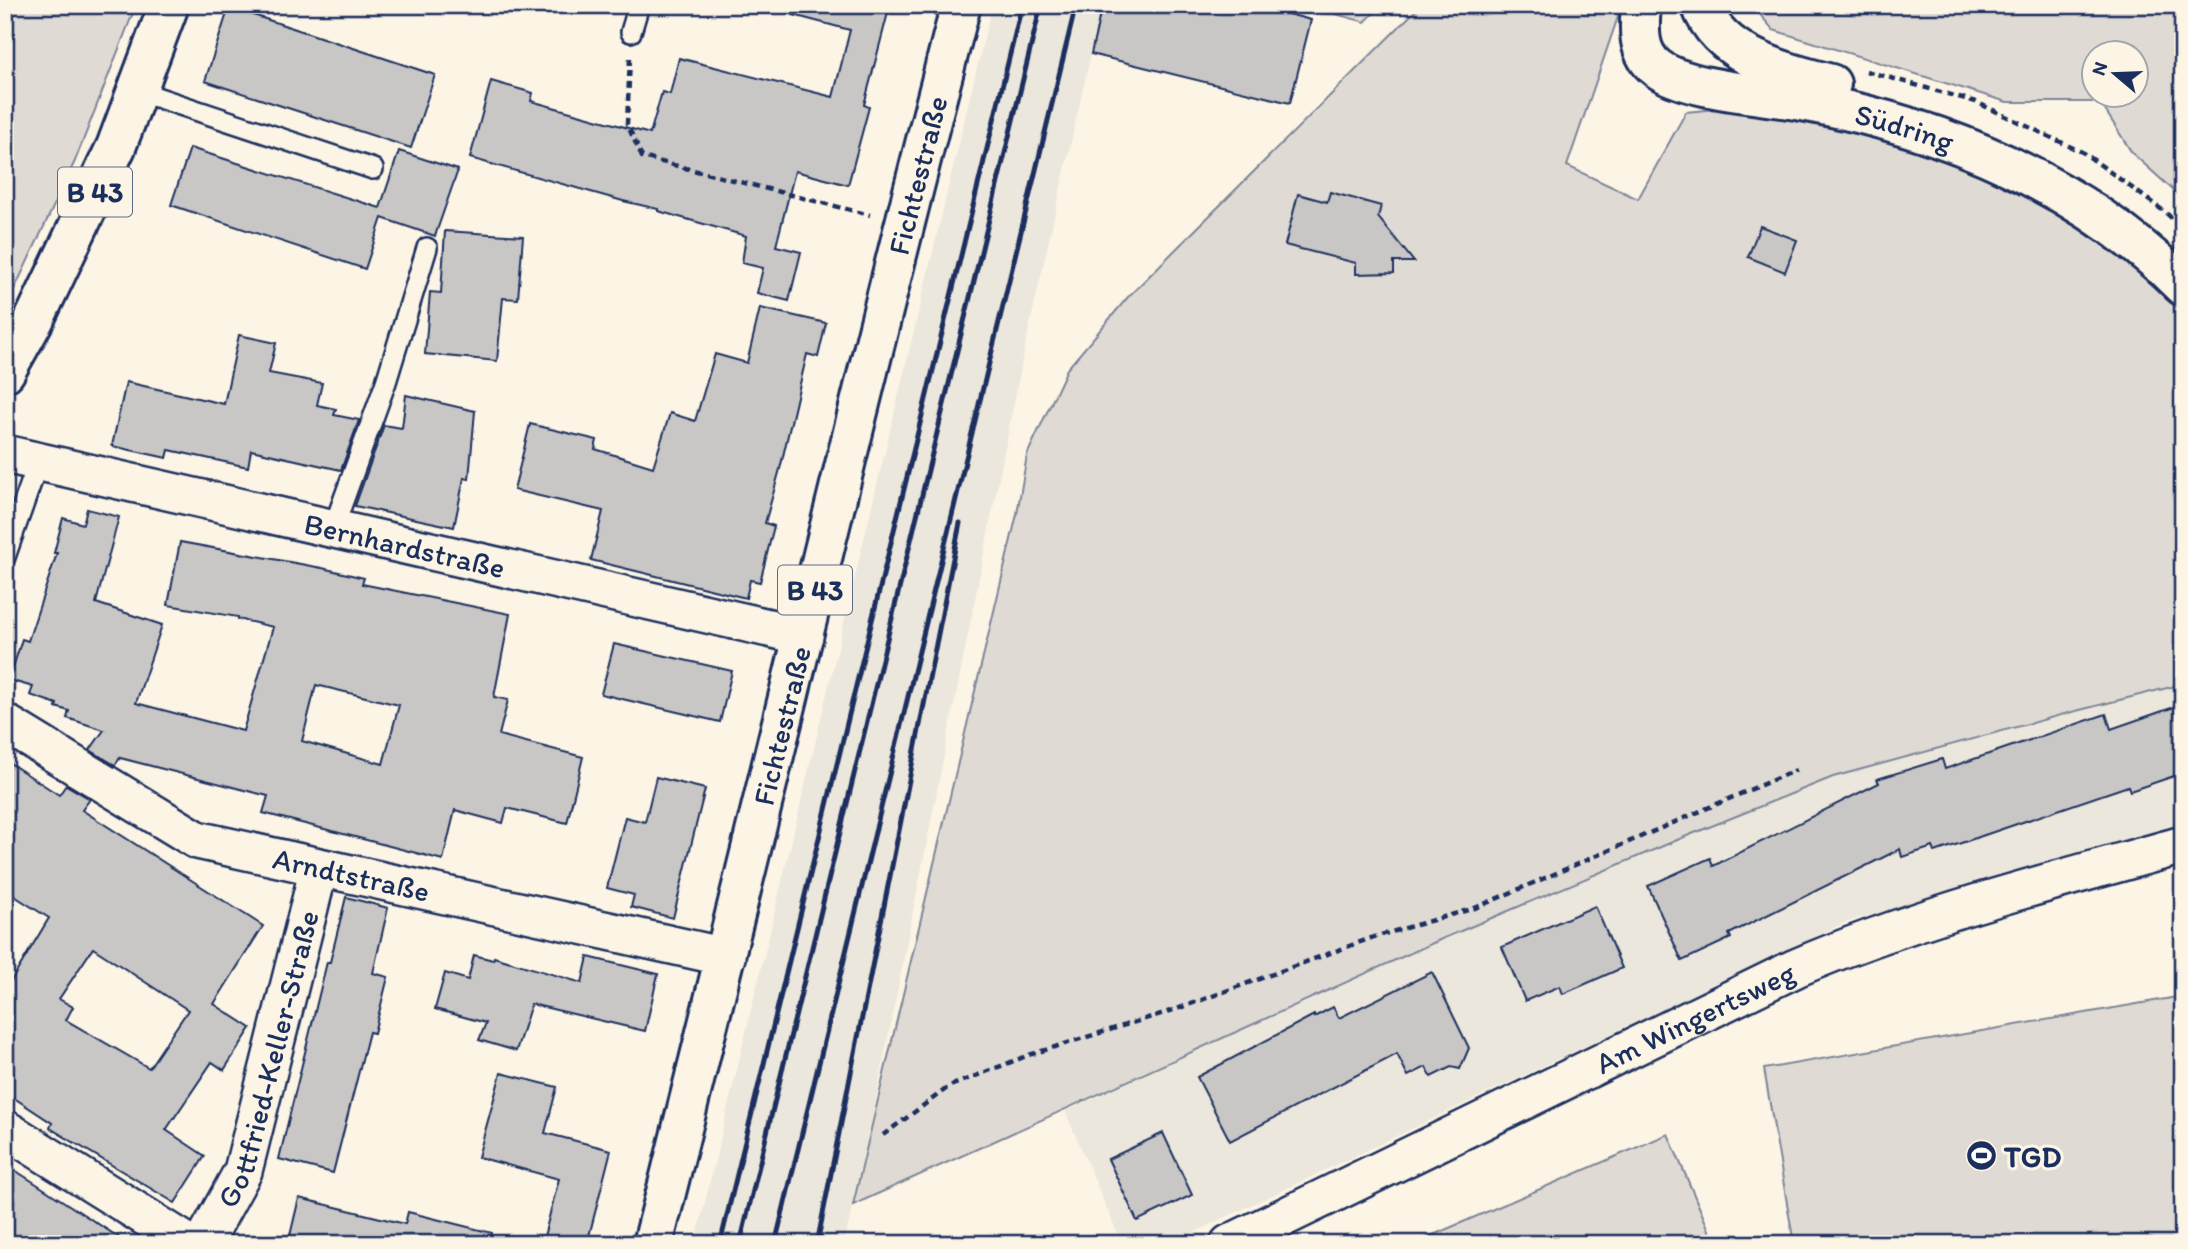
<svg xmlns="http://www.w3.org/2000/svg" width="2188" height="1249" font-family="Itim,sans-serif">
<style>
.built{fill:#ece7dc}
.green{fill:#dfdbd4;stroke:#7d8599;stroke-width:2;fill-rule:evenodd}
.building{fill:#c8c7c6;stroke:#1b2f5e;stroke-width:2;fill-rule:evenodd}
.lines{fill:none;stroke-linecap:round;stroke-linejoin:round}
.lane-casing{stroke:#1b2f5e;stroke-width:24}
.street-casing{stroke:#1b2f5e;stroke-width:42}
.secondary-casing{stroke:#1b2f5e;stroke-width:44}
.primary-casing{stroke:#1b2f5e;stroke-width:44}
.path{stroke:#1b2f5e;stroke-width:4.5;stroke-dasharray:7 5;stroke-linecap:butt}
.lane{stroke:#fcf5e5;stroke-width:19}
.street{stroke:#fcf5e5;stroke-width:37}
.secondary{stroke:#fcf5e5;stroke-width:38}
.primary{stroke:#fcf5e5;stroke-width:38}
.rail{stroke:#1b2f5e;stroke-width:5}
.labels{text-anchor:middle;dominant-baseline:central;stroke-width:6;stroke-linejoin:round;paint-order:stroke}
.shield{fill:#fcf5e5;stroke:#5e6a86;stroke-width:2}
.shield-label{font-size:28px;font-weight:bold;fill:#1b2f5e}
.street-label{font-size:30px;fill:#1b2f5e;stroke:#fcf5e5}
.poi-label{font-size:30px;font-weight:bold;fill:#1b2f5e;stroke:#fcf5e5;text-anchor:start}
</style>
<rect width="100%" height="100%" fill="#fcf5e5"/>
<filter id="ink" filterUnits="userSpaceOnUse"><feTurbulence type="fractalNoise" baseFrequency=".0143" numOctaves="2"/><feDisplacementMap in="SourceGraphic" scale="14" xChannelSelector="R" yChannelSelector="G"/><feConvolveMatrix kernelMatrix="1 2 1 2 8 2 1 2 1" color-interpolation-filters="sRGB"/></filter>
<g filter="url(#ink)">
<g class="built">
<polygon points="992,5 1102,5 1026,342 872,1119 844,1244 695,1244"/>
<polygon points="2183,684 2183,825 1844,923 1170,1244 1122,1244 1065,1111 1444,938 1682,838 1833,777 2068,713"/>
</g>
<g class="green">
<polygon points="5,5 136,5 75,161 5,309"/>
<polygon points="1302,5 1382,5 1365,22"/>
<polygon points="1421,5 1622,5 1567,166 1638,199 1686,112 1768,104 1845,121 2022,186 2152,275 2183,306 2183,684 2068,713 1833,777 1682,838 1444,938 853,1205 1017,514 1027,455 1067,369 1128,297"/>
<path d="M1752,5h431v194l-51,-46 -32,-51h-93l-234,-72zM2094,52h42v42h-42z"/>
<polygon points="2183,996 2183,1244 1794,1244 1764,1069"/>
<polygon points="1668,1134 1715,1244 1412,1244"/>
</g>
<g class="building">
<polygon points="794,5 890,5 864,105 869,107 848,185 795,171 776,246 801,252 789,301 757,293 763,268 742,263 746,236 658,211 658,209 623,201 470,158 491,81 533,93 531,101 650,134 662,92 670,94 679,58 833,97 850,30 793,15"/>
<polygon points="1102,5 1254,5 1311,20 1290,103 1091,54"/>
<polygon points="229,7 435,75 411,148 205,81"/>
<polygon points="190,148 380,208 399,151 458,170 435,236 382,218 365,269 171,205"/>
<polygon points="1330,192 1381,206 1378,217 1414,262 1394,262 1394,273 1356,274 1356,263 1285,245 1298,194 1327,202"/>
<polygon points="1760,226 1797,240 1785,272 1748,257"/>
<polygon points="445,231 523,236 518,299 503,298 497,361 425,354 430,292 441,293"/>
<polygon points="760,308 826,323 818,357 807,354 780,469 765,523 774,526 760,582 750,580 746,598 591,560 603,511 514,490 530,424 597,440 595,449 653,467 670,413 695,421 715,354 747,363"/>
<polygon points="239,335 276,343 269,373 322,383 317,405 336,409 334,415 359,420 341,470 251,450 248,467 169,450 167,458 112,446 126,382 224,404"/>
<polygon points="406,395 475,411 469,479 464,478 454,527 355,506 384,425 402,428"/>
<path d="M87,509l32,8 -23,86 66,22 -26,78 107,28 30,-104 -35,-8v-2l-70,-12 12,-63 142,26 42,10 -2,6 148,30 -16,83 14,3 -9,35 84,22 -16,66 -60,-15 -4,15 -48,-13 -12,50 -180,-47 5,-17 -148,-38 -5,7 -25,-15 14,-20 -37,-12 2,-7 -13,-4 1,-3 -27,-9 3,-8 -24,-7 13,-41 6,2 29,-88h-3l9,-35 20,6zM316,685l83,20 -16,59 -81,-23z"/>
<polygon points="614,644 732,671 720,722 601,694"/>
<polygon points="2183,704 2183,773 2130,791 2128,786 1935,852 1933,847 1902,857 1900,849 1729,934 1731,938 1682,961 1648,886 1710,858 1713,866 1879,783 1877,779 1942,759 1945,769 2106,714 2111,729"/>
<path d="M5,760l54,35 7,-10 24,14 -8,11 181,116 -49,78 37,24 -27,42 -12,-8 -46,68 39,26 -30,47 -125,-75 2,-5 -47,-31v-101l44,-73 -44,-28zM93,948l95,62 -39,58 -83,-48 7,-13 -14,-8z"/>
<polygon points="656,777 705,789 673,918 631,907 634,895 607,888 625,817 645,822"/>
<polygon points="346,897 388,908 373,973 388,977 374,1033 369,1032 333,1173 279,1159 327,962 330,962"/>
<polygon points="1595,906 1622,968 1563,994 1560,986 1525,1001 1502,947"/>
<polygon points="474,955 493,960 494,957 582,983 588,957 658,974 645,1031 531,1004 516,1051 479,1040 486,1023 435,1009 445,973 468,980"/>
<polygon points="1432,972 1469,1048 1460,1069 1451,1067 1431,1077 1426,1067 1408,1076 1397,1054 1230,1141 1197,1077 1314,1015 1314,1017 1333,1007 1339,1018"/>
<polygon points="501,1073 557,1087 545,1133 611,1150 587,1244 542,1244 559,1179 478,1157"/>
<polygon points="1163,1133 1192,1195 1137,1221 1108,1159"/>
<polygon points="5,1164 35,1183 129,1244 5,1244"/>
<polygon points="299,1198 405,1224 408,1212 492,1233 491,1244 288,1244"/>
</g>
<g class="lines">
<defs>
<g id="lane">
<polyline points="631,32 639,5"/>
<polyline points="138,91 373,169"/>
<polyline points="333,529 386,382 427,248"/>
<polyline points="5,557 38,463"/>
</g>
<g id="street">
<path id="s1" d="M5,454l799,182"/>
<path id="s2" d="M5,723l192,117 529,117"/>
<polyline points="5,1129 189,1244"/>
<path id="s3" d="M203,1244l40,-73 76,-303"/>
<path id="s4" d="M1229,1244l567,-276c126,-54 255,-86 387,-123"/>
</g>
<g id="secondary">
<path id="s5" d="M1641,5c-2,23 -4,48 16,63 31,23 111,26 150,34 138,26 275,83 376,184"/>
<path d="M1701,5c18,51 82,67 130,79"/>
</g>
<g id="primary">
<polyline points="5,372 34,320 116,147 169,5"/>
<path id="s6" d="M653,1244c105,-412 200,-827 308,-1239"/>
</g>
</defs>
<use href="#lane" class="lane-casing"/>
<use href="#street" class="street-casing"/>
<use href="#secondary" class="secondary-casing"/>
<use href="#primary" class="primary-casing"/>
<g class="path">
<polyline points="630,58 627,124 642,157 870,215"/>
<polyline points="1866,71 1976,102 2084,153 2165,212 2183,229"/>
<polyline points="883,1135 950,1086 1029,1055 1177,1009 1374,937 1475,908 1796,770"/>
</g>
<use href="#lane" class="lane"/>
<use href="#street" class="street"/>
<use href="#secondary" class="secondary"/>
<use href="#primary" class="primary"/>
<g class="rail">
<polyline points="720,1244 1022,5"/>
<polyline points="740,1244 1041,5"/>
<polyline points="775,1244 1076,5"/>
<polyline points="817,1244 960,523"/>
</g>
</g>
</g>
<defs>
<symbol id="stadium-disc" viewBox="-11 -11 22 22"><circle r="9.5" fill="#1b2f5e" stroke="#fcf5e5"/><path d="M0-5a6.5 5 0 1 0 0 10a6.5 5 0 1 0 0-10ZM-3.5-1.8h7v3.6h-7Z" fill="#fff"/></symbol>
</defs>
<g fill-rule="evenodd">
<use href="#stadium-disc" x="1964" y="1138" width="35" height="35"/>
</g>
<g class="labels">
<g class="shield">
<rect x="58" y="167.5" width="74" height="49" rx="5"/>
<rect x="778" y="565.5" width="74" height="49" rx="5"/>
</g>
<g class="shield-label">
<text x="95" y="192">B 43</text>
<text x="815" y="590">B 43</text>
</g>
<g class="street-label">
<text stroke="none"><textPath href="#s5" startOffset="324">Südring</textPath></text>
<text stroke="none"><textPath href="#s6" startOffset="1101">Fichtestraße</textPath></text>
<text stroke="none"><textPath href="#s1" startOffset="410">Bernhardstraße</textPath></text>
<text stroke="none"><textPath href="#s6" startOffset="534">Fichtestraße</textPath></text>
<text stroke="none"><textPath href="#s2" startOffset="383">Arndtstraße</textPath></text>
<text stroke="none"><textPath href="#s4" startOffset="518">Am Wingertsweg</textPath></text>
<text stroke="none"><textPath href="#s3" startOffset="198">Gottfried-Keller-Straße</textPath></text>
</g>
<g class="poi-label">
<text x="2004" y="1156">TGD</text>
</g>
</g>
<rect width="2188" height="1249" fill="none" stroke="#fcf5e5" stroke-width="28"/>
<rect x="14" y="14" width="2160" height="1221" fill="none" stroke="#1b2f5e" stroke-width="2.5" filter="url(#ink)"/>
<g transform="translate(2115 74) rotate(289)"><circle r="33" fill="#fcf5e5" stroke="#a2a6af" stroke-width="2"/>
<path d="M0-5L12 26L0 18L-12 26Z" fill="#1b2f5e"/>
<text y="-10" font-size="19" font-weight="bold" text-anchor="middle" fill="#1b2f5e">N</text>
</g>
</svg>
